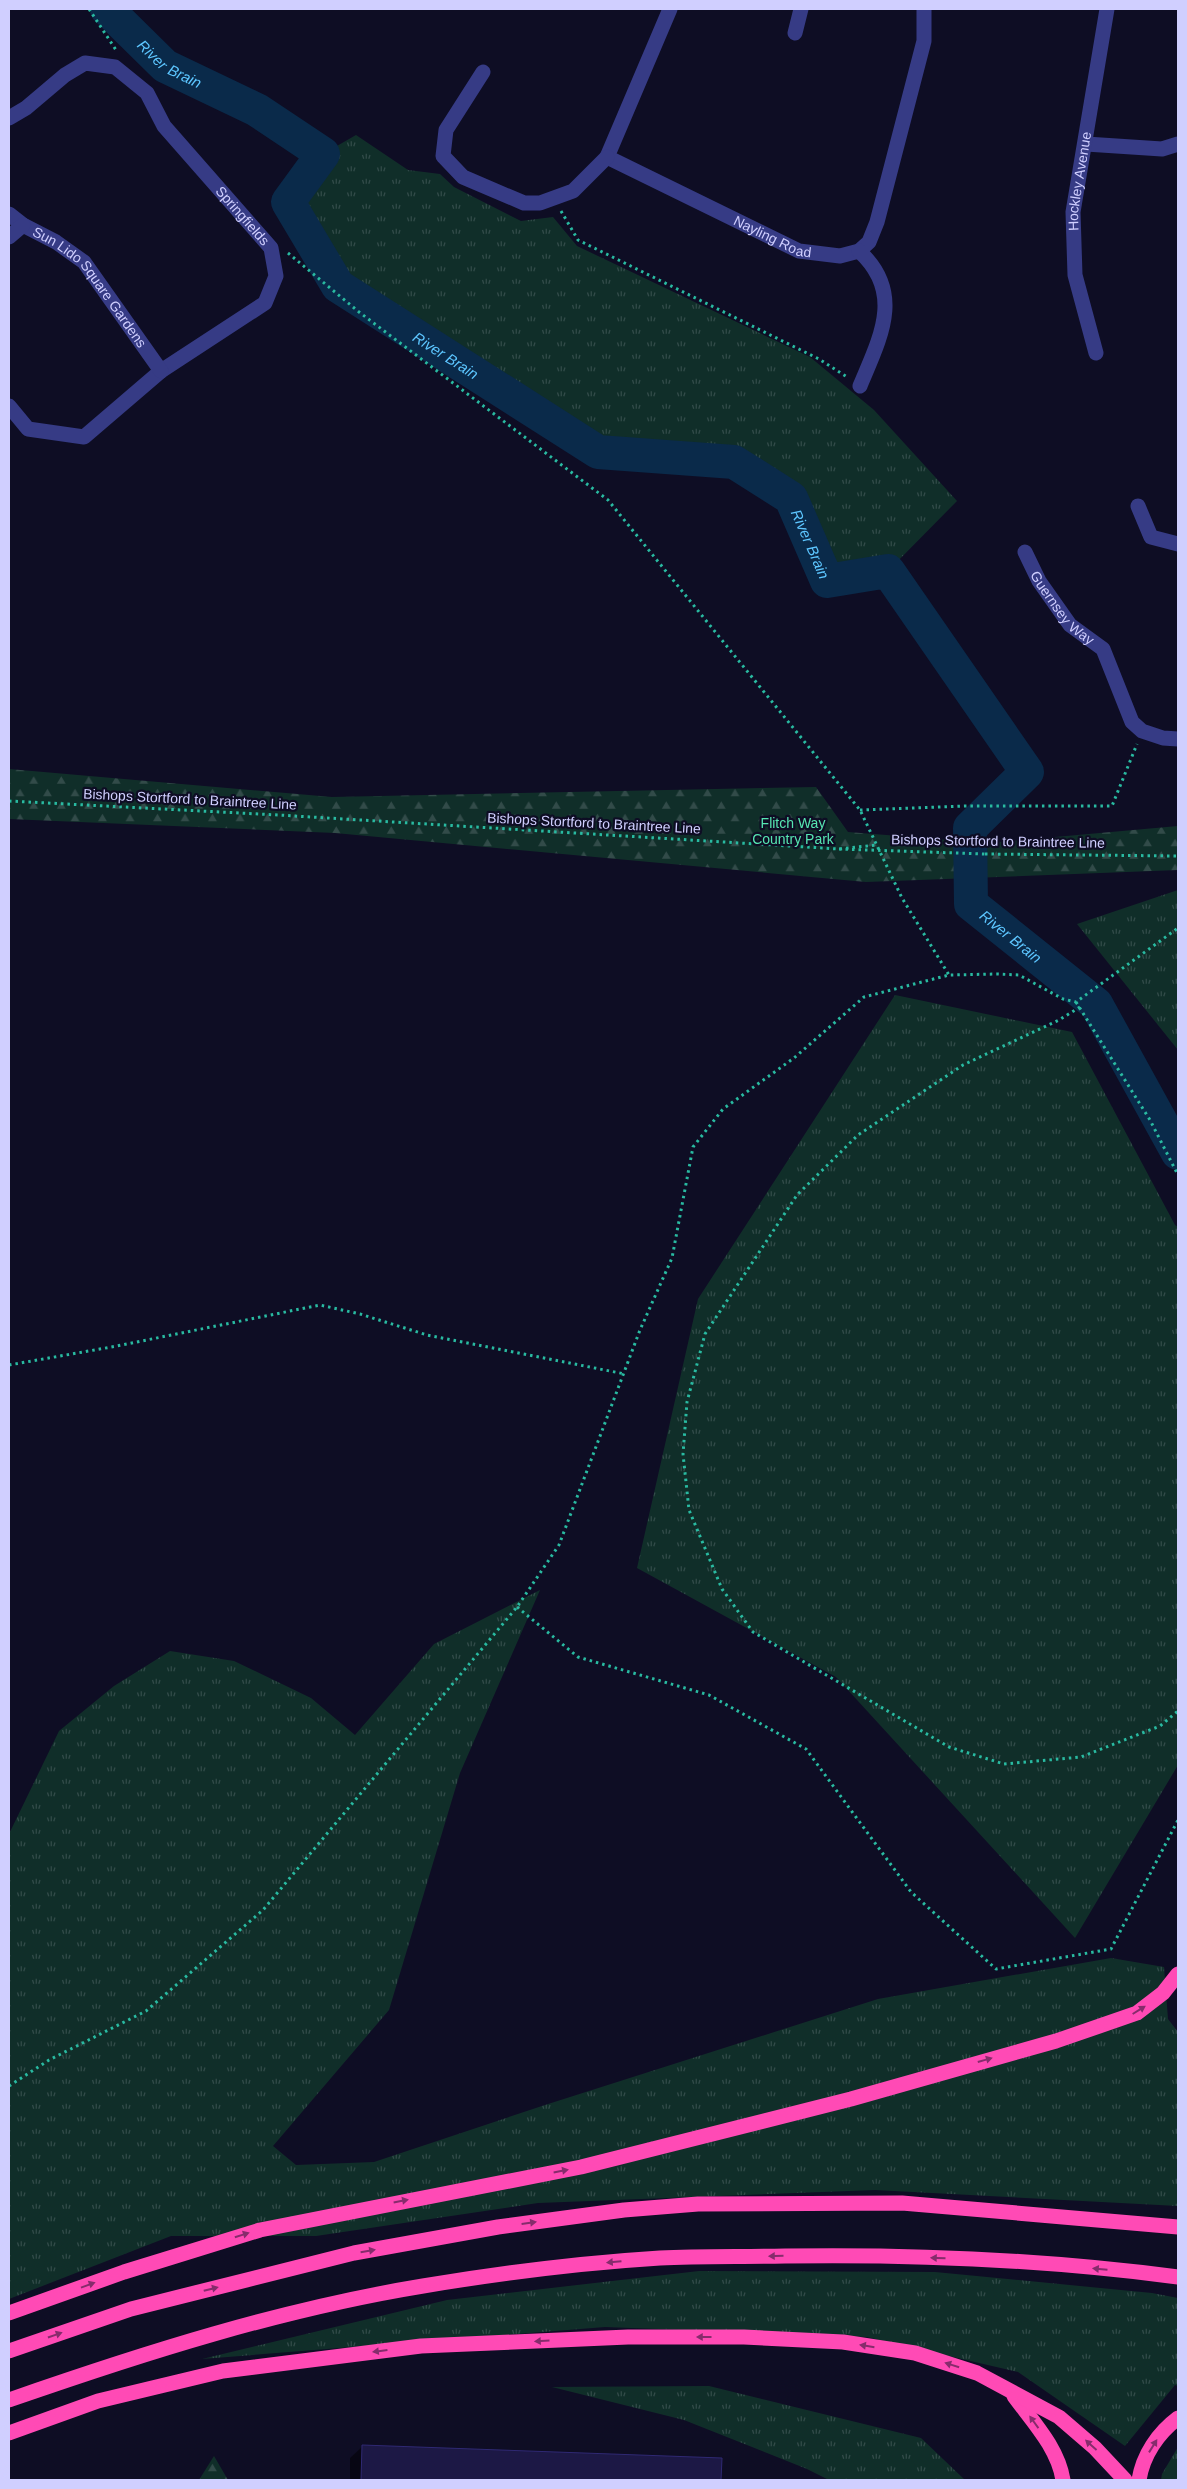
<svg xmlns="http://www.w3.org/2000/svg" width="1187" height="2489" font-family="Helvetica,sans-serif">
<style>
.grass{fill:url(#grass-tufts)}
.forest{fill:url(#forest-firs)}
.shadow{fill:#0007}
.lines{fill:none;stroke-linecap:round;stroke-linejoin:round}
.river{stroke:#0a2a4a;stroke-width:34}
.building{fill:#1c1845;stroke:#2f2973}
.path{stroke:#29baa1;stroke-width:3;stroke-dasharray:2.5 4;stroke-linecap:butt}
.minor{stroke:#363b85;stroke-width:15}
.highway{stroke:#ff4ab5;stroke-width:15}
.path-bridge{stroke:#29baa1;stroke-width:3;stroke-dasharray:2.5 4;stroke-linecap:butt}
.oneway{fill:#862c6c}
.labels{text-anchor:middle;dominant-baseline:central;stroke-width:4.5;stroke-linejoin:round;paint-order:stroke}
.street-label{font-size:14px;fill:#d0cfff;stroke:#0e0d24}
.park-label{font-size:14px;fill:#56e5b1;stroke:#0e0d24}
.water-label{font-size:15px;font-style:italic;fill:#5dc6ff;stroke:#0e0d24}
</style>
<defs>
<pattern id="grass-tufts" width="24" height="20" patternUnits="userSpaceOnUse" patternTransform="scale(1.25)"><rect width="24" height="20" fill="#102e29"/><path d="M3 7l-1-3M5 7V3M7 7l1-3M15 17l-1-3M17 17v-4M19 17l1-3" fill="none" stroke="#324b49"/></pattern>
<pattern id="forest-firs" width="22" height="20" patternUnits="userSpaceOnUse" patternTransform="scale(1.25)"><rect width="22" height="20" fill="#102e29"/><path d="M5 1l3.5 6h-7zM16 11l3.5 6h-7z" fill="#324b49"/></pattern>
</defs>
<rect width="100%" height="100%" fill="#0e0d24"/>
<g class="grass">
<polygon points="356,135 408,170 440,174 454,187 521,221 553,217 577,246 810,357 874,410 957,501 888,571 827,581 791,498 734,462 598,452 338,286 288,202 323,154"/>
<polygon points="1178,890 1178,1050 1077,924"/>
<polygon points="895,995 1072,1032 1175,1225 1178,1227 1178,1765 1075,1938 836,1677 637,1568 698,1299"/>
<polygon points="540,1590 460,1773 389,2010 273,2146 296,2165 374,2162 545,2105 878,1999 1111,1958 1164,1967 1168,2019 1178,2032 1178,2206 875,2190 538,2203 316,2236 171,2236 9,2299 9,1834 59,1731 114,1686 170,1651 234,1661 311,1698 355,1735 434,1644"/>
<polygon points="699,2271 935,2272 1152,2293 1178,2298 1178,2386 1175,2385 1125,2446 1018,2372 867,2337 605,2327 202,2359 447,2300"/>
<polygon points="709,2386 921,2438 965,2480 829,2480 807,2469 684,2420 552,2387"/>
<polygon points="1178,2447 1178,2480 1161,2480 1162,2474"/>
</g>
<g class="forest">
<polygon points="9,769 332,797 816,787 848,832 988,843 1178,826 1178,870 866,882 335,833 9,819"/>
<polygon points="214,2456 228,2480 199,2480"/>
</g>
<polygon class="shadow" points="363,2446 721,2459 720,2480 350,2480 350,2458"/>
<g class="lines">
<path class="river" id="s1" d="M107,9l58,57 92,44 66,44 -35,48 50,84 260,166 136,10 57,36 36,83 61,-10 139,201 -57,56 1,76 125,100 82,149"/>
</g>
<polygon class="building" points="362,2445 722,2458 721,2480 361,2480"/>
<g class="lines">
<g class="path">
<polyline points="89,9 116,50"/>
<polyline points="561,211 578,240 819,359 847,377"/>
<polyline points="288,253 359,312 608,500 860,810 902,898 949,975"/>
<polyline points="9,801 278,815 839,849 876,845"/>
<polyline points="860,810 966,806 1112,806 1137,744"/>
<polyline points="985,854 1178,856"/>
<polyline points="1076,1002 1150,1120 1178,1175"/>
<polyline points="1080,1007 1059,1020 963,1065 858,1135 797,1195 705,1334 687,1402 683,1454 689,1510 722,1589 753,1632 949,1747 1004,1764 1081,1757 1160,1726 1178,1711"/>
<polyline points="9,1365 117,1346 320,1305 360,1314 427,1335 625,1374"/>
<polyline points="517,1607 578,1657 709,1695 806,1749 911,1892 996,1969 1111,1949 1178,1820"/>
<polyline points="9,2086 49,2060 146,2011 263,1910 517,1607 559,1545 640,1330 672,1258 693,1147 723,1109 794,1058 864,997 949,975 997,974 1019,975 1063,999 1076,1002 1178,928"/>
</g>
<g class="minor">
<path id="s2" d="M670,9l-63,148 192,94 41,5 19,-5 10,-9 8,-20 47,-181v-32"/>
<polyline points="795,33 801,9"/>
<polyline points="483,72 446,130 443,156 463,177 524,203 540,203 573,191 607,157"/>
<path id="s3" d="M9,118l17,-10 39,-33 20,-12 30,4 32,26 17,33 107,122 5,28 -11,27 -104,68 -77,66 -56,-8 -19,-23"/>
<polyline points="1086,144 1162,149 1178,144"/>
<path id="s4" d="M9,214l14,11 33,17 28,20 77,109"/>
<polyline points="9,237 23,225"/>
<path d="M859,251c46,42 21,87 1,135"/>
<path id="s5" d="M1096,353l-21,-78 -2,-63 34,-203"/>
<polyline points="1138,506 1151,537 1178,544"/>
<path id="s6" d="M1025,552l14,29 31,44 33,24 29,73 10,9 21,7 15,1"/>
</g>
<g class="highway">
<polyline points="9,2313 124,2272 260,2230 581,2167 851,2099 1056,2041 1137,2013 1163,1993 1178,1974"/>
<polyline points="9,2351 131,2309 354,2253 498,2227 624,2210 698,2204 902,2203 1178,2227"/>
<path d="M1014,2396c19,26 44,52 49,84"/>
<path d="M9,2400c135,-47 273,-91 414,-114 78,-13 157,-23 237,-28 41,-2 84,-1 125,-2 132,-2 263,4 393,21"/>
<polyline points="9,2433 98,2401 223,2371 421,2346 628,2337 744,2337 843,2342 915,2353 977,2373 1059,2417 1095,2448 1125,2480"/>
<path d="M1139,2480c4,-25 19,-47 39,-62"/>
</g>
<polyline class="path-bridge" points="839,849 985,854"/>
</g>
<defs><path id="oneway-solid" d="M-6-.8H1V-3.2L6.5 0L1 3.2V.8H-6Z" transform="scale(1.25)"/></defs>
<g class="oneway">
<use href="#oneway-solid" transform="translate(1139 2010) rotate(-32)"/>
<use href="#oneway-solid" transform="translate(985 2060) rotate(-16)"/>
<use href="#oneway-solid" transform="translate(561 2171) rotate(-11)"/>
<use href="#oneway-solid" transform="translate(401 2201) rotate(-11)"/>
<use href="#oneway-solid" transform="translate(529 2223) rotate(-8)"/>
<use href="#oneway-solid" transform="translate(242 2235) rotate(-17)"/>
<use href="#oneway-solid" transform="translate(368 2251) rotate(-10)"/>
<use href="#oneway-solid" transform="translate(776 2256) rotate(179)"/>
<use href="#oneway-solid" transform="translate(938 2258) rotate(-178)"/>
<use href="#oneway-solid" transform="translate(614 2262) rotate(175)"/>
<use href="#oneway-solid" transform="translate(1100 2269) rotate(-175)"/>
<use href="#oneway-solid" transform="translate(88 2285) rotate(-20)"/>
<use href="#oneway-solid" transform="translate(211 2289) rotate(-14)"/>
<use href="#oneway-solid" transform="translate(55 2335) rotate(-19)"/>
<use href="#oneway-solid" transform="translate(704 2337) rotate(-180)"/>
<use href="#oneway-solid" transform="translate(542 2341) rotate(177)"/>
<use href="#oneway-solid" transform="translate(867 2346) rotate(-171)"/>
<use href="#oneway-solid" transform="translate(380 2351) rotate(173)"/>
<use href="#oneway-solid" transform="translate(952 2365) rotate(-162)"/>
<use href="#oneway-solid" transform="translate(1034 2422) rotate(-126)"/>
<use href="#oneway-solid" transform="translate(1091 2445) rotate(-138)"/>
<use href="#oneway-solid" transform="translate(1153 2446) rotate(-58)"/>
</g>
<g class="labels">
<g class="street-label">
<text stroke="none"><textPath href="#s5" startOffset="175">Hockley Avenue</textPath></text>
<text stroke="none"><textPath href="#s3" startOffset="322">Springfields</textPath></text>
<text stroke="none"><textPath href="#s2" startOffset="345">Nayling Road</textPath></text>
<text stroke="none"><textPath href="#s4" startOffset="111">Sun Lido Square Gardens</textPath></text>
<text stroke="none"><textPath href="#s6" startOffset="68">Guernsey Way</textPath></text>
<text transform="translate(190 799) rotate(3)">Bishops Stortford to Braintree Line</text>
<text transform="translate(594 823) rotate(3)">Bishops Stortford to Braintree Line</text>
<text transform="translate(998 841) rotate(1)">Bishops Stortford to Braintree Line</text>
</g>
<g class="park-label">
<text x="793" y="823">Flitch Way<tspan x="793" dy="16">Country Park</tspan></text>
</g>
<g class="water-label">
<text stroke="none"><textPath href="#s1" startOffset="84">River Brain</textPath></text>
<text stroke="none"><textPath href="#s1" startOffset="548">River Brain</textPath></text>
<text stroke="none"><textPath href="#s1" startOffset="982">River Brain</textPath></text>
<text stroke="none"><textPath href="#s1" startOffset="1536">River Brain</textPath></text>
</g>
</g>
<rect width="1187" height="2489" fill="none" stroke="#d0cfff" stroke-width="20"/>
</svg>
